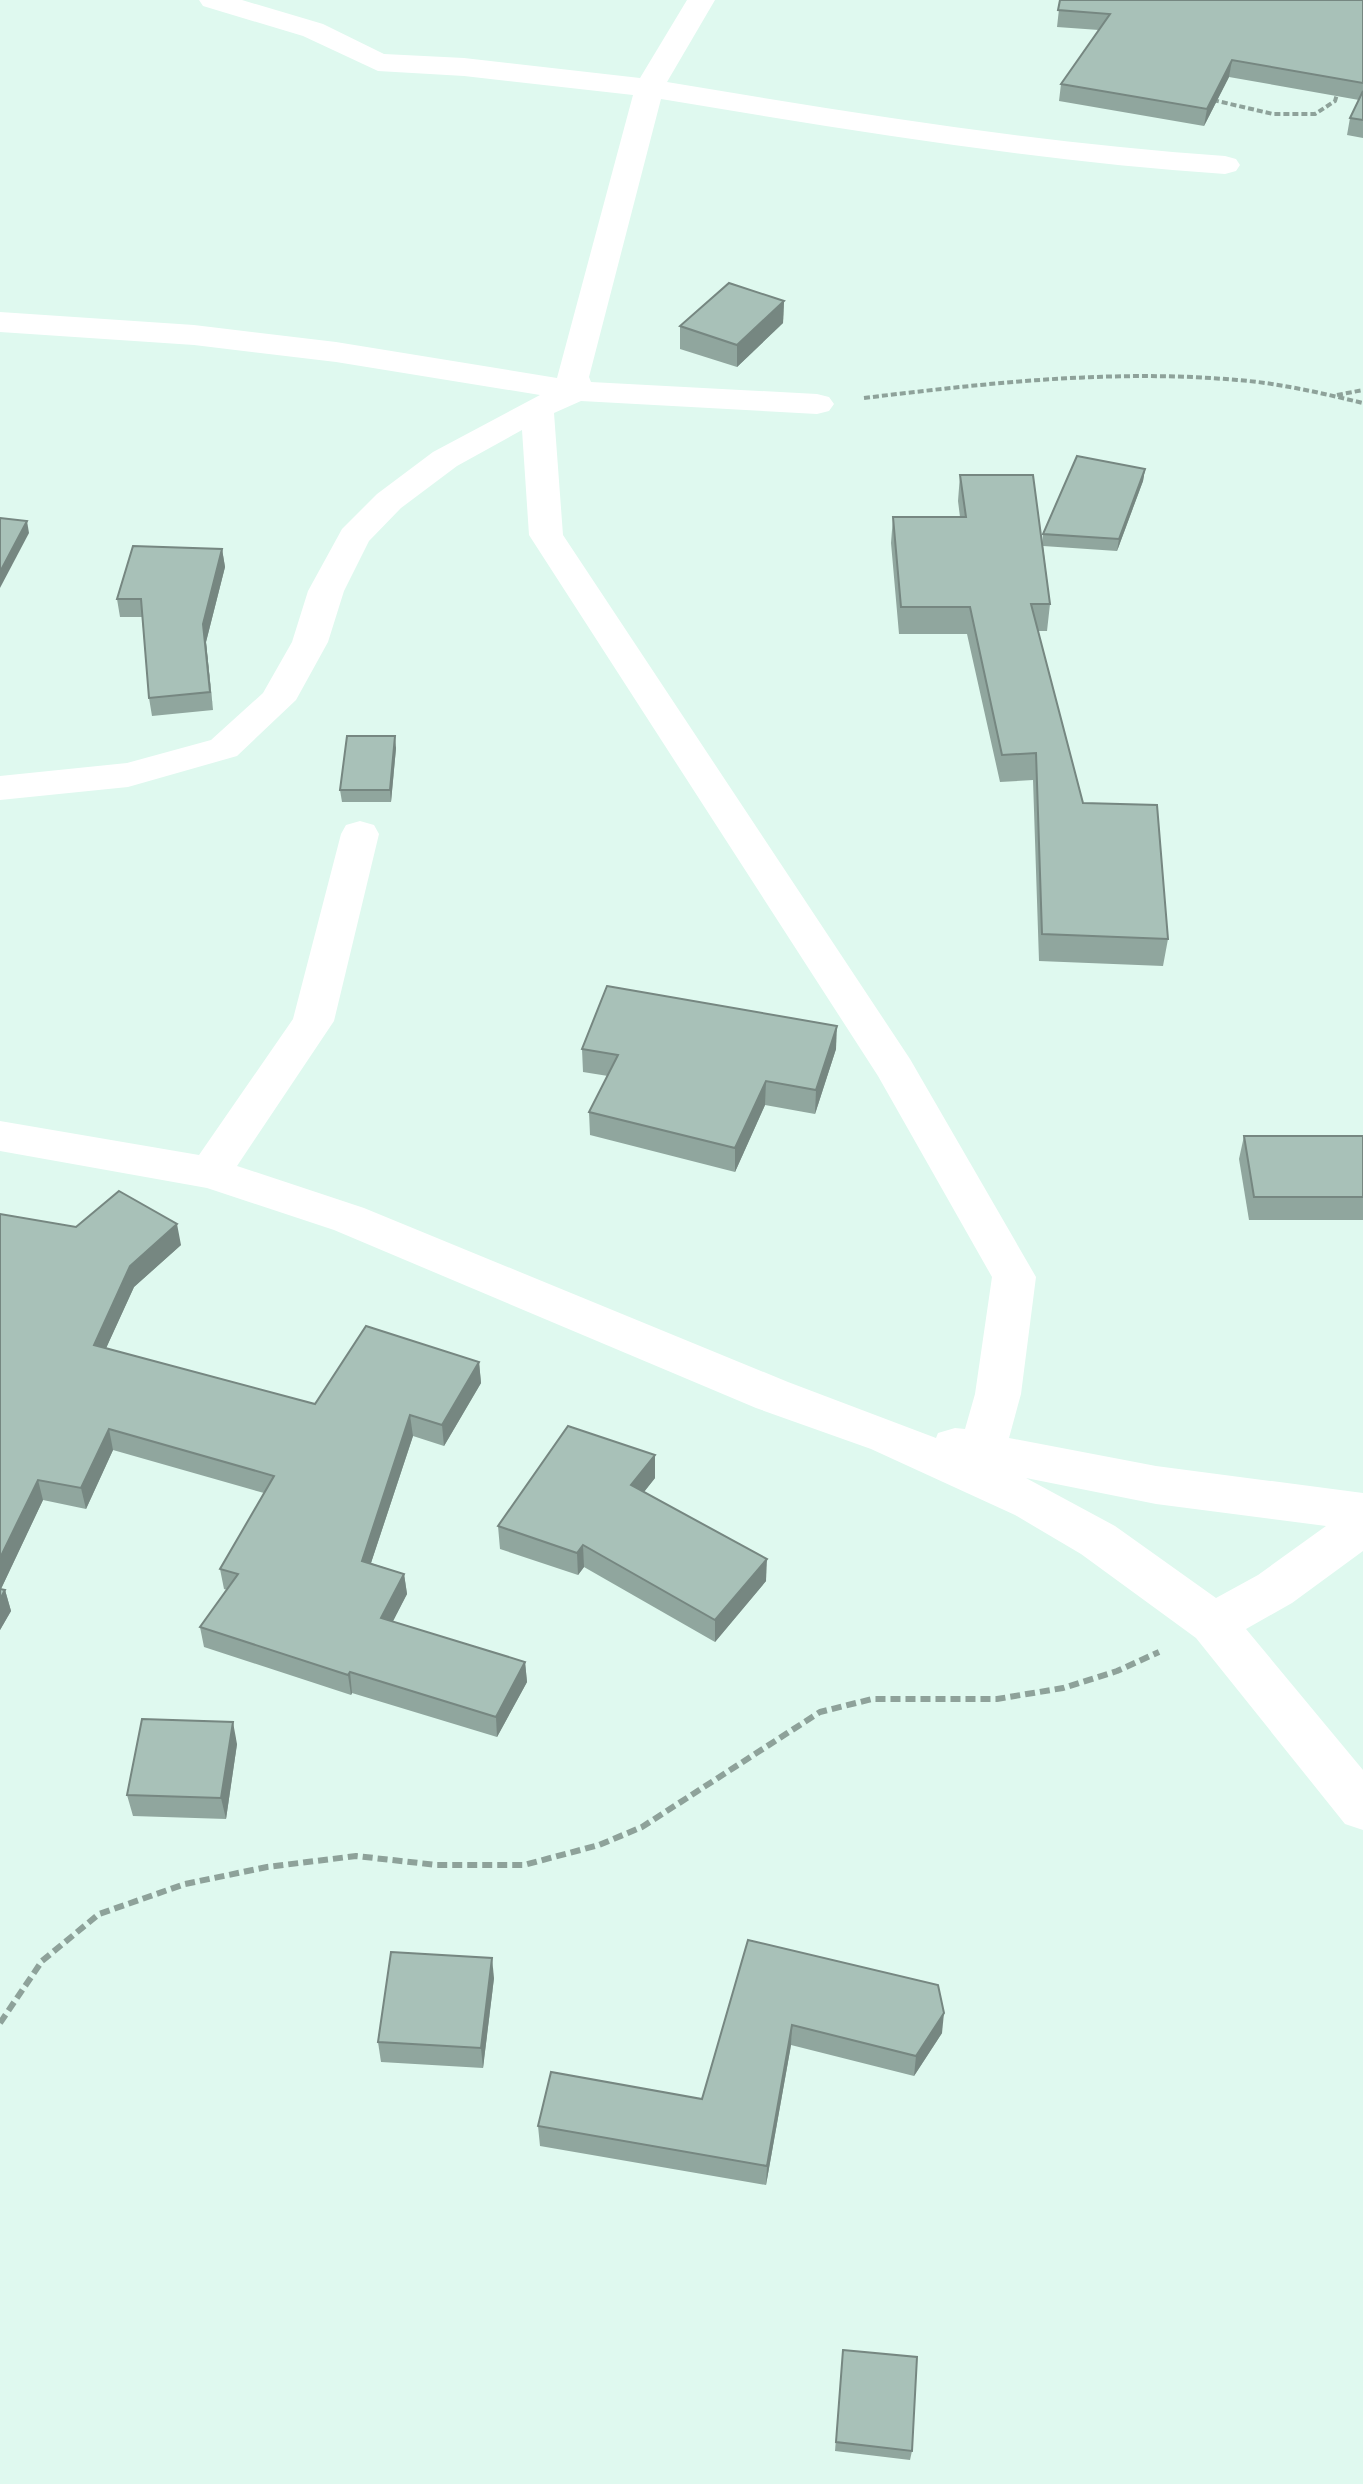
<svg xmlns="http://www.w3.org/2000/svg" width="1363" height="2484" font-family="'Work Sans',sans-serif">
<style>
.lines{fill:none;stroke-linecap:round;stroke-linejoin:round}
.path-far1{stroke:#8ea29a;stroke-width:4;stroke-dasharray:6 3;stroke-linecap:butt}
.path{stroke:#8ea29a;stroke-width:6;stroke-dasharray:10 5;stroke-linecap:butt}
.street{fill:#fff;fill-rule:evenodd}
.wall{fill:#90a69e}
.shaded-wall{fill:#768781}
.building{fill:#a8c1b8;stroke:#768781;stroke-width:2}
</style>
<rect width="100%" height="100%" fill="#dff9ef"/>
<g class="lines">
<g class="path-far1">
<polyline points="1213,100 1273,114 1315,114 1335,101 1338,91"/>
<polyline points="1337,395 1363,390"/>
<path d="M864,398c124,-15 248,-29 373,-18 42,3 84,13 126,23"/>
</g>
<polyline class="path" points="0,2023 42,1961 99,1914 185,1884 267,1867 356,1856 437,1865 524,1865 599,1845 642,1827 820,1712 872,1699 997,1699 1063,1688 1117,1671 1159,1652"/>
<path class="street" d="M199,0h43l81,24 61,30 80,4 176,20 47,-78h28l-48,82c185,31 370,61 558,74l11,3 4,6 -4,6 -11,3c-190,-13 -377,-44 -564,-75l-72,278 2,5 226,12 12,3 5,7 -5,7 -12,3 -236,-13 -27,12 9,122 347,524 126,218 -15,117 -12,44 147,28 207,27v58l-71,52 -46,26 117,141v60l-18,-6 -149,-186 -115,-84 -66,-39 -144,-66 -115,-41 -422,-178 -127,-42 -207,-37v-30l199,34 94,-136 48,-185 5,-9 14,-4 14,4 5,9 -45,187 -97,145 127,42 424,174 148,56 2,-5 17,-5 10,1 10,-35 17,-117 -114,-201 -349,-541 -7,-105 -65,36 -56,42 -32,33 -25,50 -16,51 -32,58 -59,56 -109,31 -128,13v-24l127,-13 84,-23 52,-47 29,-51 16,-51 34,-62 35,-35 56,-42 107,-57 -204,-33 -142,-17 -194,-13v-20l194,13 142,17 221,36 76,-283 -169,-19 -86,-5 -75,-35 -100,-30zM1026,1478l130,26 170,22 -68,49 -42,23 -101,-72z"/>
</g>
<g class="wall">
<polygon points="1060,0 1363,0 1363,138 1347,135 1350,118 1359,100 1229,77 1204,126 1059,101 1061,84 1099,30 1057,27"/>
<polygon points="784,301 783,323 737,367 680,349 680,326"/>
<polygon points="1145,469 1143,481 1117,551 1043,546 1050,604 1047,631 1038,631 1083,803 1168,939 1163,966 1039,961 1033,780 1000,782 967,634 899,634 891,543 893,517 960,517 958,501 960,475 1042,544 1043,534"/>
<polygon points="222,549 225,567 206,642 213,710 152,716 149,698 142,617 120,617 117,599"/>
<polygon points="396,748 391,802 342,802 340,790"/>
<polygon points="582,1049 836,1049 815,1114 765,1105 735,1172 590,1135 589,1112 608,1076 583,1072"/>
<polygon points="1244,1136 1363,1136 1363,1220 1249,1220 1239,1159"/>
<polygon points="0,1214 181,1245 134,1287 106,1348 315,1404 479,1362 481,1383 444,1446 413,1436 371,1563 404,1574 407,1594 392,1622 525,1662 527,1682 497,1737 352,1693 351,1695 204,1647 200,1627 227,1590 224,1589 220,1569 264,1493 113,1450 86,1509 43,1500 1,1589 5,1590 11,1611 0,1630"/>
<polygon points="655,1455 655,1478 644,1492 766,1581 715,1642 584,1567 578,1575 500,1549 498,1526"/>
<polygon points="237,1744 226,1819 133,1816 127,1795"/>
<polygon points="748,1940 942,2033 914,2076 791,2045 766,2185 540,2146 538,2126 702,2099"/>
<polygon points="494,1978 483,2068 381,2062 378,2042"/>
<polygon points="843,2350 912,2451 910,2460 835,2451"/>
</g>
<g class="shaded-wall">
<polygon points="1232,60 1229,77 1204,126 1207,109"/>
<polygon points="784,301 783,323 737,367 737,345"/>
<polygon points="1145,469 1143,481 1117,551 1119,539"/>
<polygon points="27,521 29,533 0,588 0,572"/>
<polygon points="222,549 225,567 206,642 213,710 203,624"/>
<polygon points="395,736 396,748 391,802 390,790"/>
<polygon points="837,1026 836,1049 815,1114 816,1090"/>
<polygon points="766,1081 765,1105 735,1172 735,1148"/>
<polygon points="177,1224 181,1245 134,1287 98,1366 94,1345 130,1266"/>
<polygon points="479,1362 481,1383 444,1446 442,1425"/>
<polygon points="410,1415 413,1436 365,1581 362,1561"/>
<polygon points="109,1429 113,1450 86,1509 81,1488"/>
<polygon points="655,1455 655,1478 632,1507 631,1485"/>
<polygon points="38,1480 43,1500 0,1591 0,1558"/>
<polygon points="583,1545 584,1567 578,1575 577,1553"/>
<polygon points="767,1559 766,1581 715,1642 715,1620"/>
<polygon points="404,1574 407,1594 384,1639 381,1618"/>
<polygon points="5,1590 11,1611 0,1630 0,1599"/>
<polygon points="525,1662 527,1682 497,1737 496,1717"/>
<polygon points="350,1672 352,1693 351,1695 348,1675"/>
<polygon points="233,1722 237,1744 226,1819 221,1798"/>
<polygon points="492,1958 494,1978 483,2068 481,2048"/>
<polygon points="944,2013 942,2033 914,2076 916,2056"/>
<polygon points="792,2025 791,2045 766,2185 767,2166"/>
</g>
<g class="building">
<polygon points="1060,0 1363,0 1363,83 1232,60 1207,109 1061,84 1110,14 1058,10"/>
<polygon points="1363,91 1363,120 1350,118"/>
<polygon points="729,283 784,301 737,345 680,326"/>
<polygon points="1077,456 1145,469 1119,539 1043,534"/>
<polygon points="960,475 1033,475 1050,604 1031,604 1083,803 1157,805 1168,939 1042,934 1036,753 1002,755 970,607 901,607 893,517 966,517"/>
<polygon points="0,518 27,521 0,572"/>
<polygon points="133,546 222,549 203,624 210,692 149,698 141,599 117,599"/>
<polygon points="347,736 395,736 390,790 340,790"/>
<polygon points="607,986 837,1026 816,1090 766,1081 735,1148 589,1112 618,1055 582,1049"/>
<polygon points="1244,1136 1363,1136 1363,1197 1254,1197"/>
<polygon points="119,1191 177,1224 130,1266 94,1345 315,1404 366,1326 479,1362 442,1425 410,1415 362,1561 404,1574 381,1618 525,1662 496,1717 350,1672 348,1675 200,1627 238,1574 220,1569 274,1476 109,1429 81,1488 38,1480 0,1558 0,1214 76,1227"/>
<polygon points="568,1426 655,1455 631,1485 767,1559 715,1620 583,1545 577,1553 498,1526"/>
<polygon points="0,1589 5,1590 0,1599"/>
<polygon points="142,1719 233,1722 221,1798 127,1795"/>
<polygon points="748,1940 938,1985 944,2013 916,2056 792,2025 767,2166 538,2126 551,2072 702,2099"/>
<polygon points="391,1952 492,1958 481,2048 378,2042"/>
<polygon points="843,2350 917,2357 912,2451 836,2442"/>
</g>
</svg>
